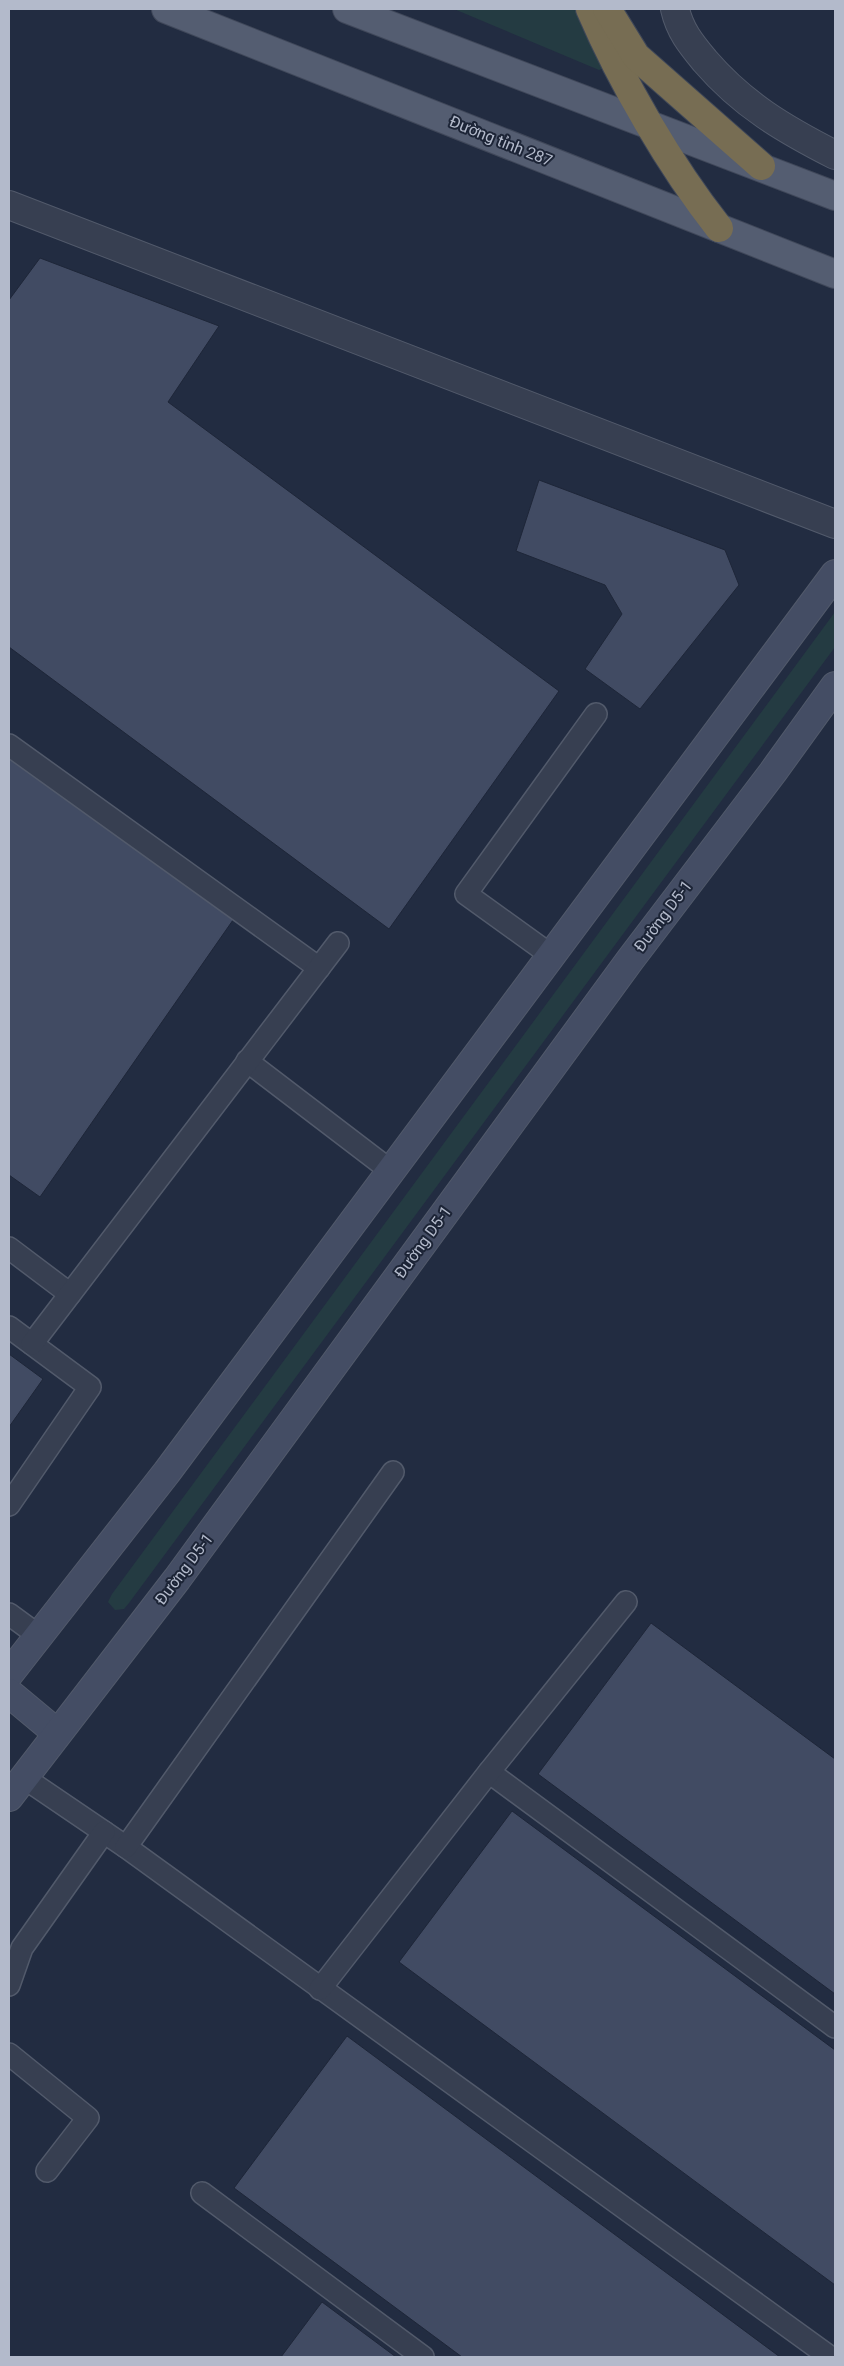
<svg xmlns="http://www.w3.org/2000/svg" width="844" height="2366" font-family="Roboto,sans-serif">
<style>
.green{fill:#243b42}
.building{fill:#414b63;stroke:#1e2638}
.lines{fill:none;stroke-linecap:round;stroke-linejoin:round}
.service-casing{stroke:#525a6b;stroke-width:24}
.minor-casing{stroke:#525a6b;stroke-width:30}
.tertiary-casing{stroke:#525a6b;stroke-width:30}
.secondary-casing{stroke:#525a6b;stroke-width:30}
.primary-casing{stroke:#40485a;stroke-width:30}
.motorway-casing{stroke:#3f4758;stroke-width:30}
.service{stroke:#373f51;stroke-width:21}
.minor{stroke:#373f51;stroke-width:28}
.tertiary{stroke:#373f51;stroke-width:28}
.secondary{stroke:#444d64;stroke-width:28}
.primary{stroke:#545d71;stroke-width:28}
.motorway{stroke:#776d53;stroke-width:28}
.labels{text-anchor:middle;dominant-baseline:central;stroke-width:4;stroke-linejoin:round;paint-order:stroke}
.street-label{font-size:16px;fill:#b3bacb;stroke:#1c2436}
</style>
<rect width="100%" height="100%" fill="#222c41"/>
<g class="green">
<polygon points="454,9 577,9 608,66 599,70"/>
<polygon points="835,612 835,647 129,1603 124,1609 115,1610 108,1602 112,1594"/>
</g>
<g class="building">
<polygon points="40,258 219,326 168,402 559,691 389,929 9,647 9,300"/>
<polygon points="539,480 725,550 739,585 640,709 585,669 622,614 605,585 516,551"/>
<polygon points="9,751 240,910 40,1197 9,1175"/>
<polygon points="9,1354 43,1379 9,1427"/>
<polygon points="651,1623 835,1759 835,1994 538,1774"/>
<polygon points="512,1811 835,2050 835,2285 399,1962"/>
<polygon points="347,2036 780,2357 462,2357 234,2188"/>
<polygon points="322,2302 396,2357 281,2357"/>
</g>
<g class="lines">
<defs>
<g id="service">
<polyline points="9,745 319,968"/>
<polyline points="552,956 466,894 596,714"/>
<polyline points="247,1061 391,1171"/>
<polyline points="9,1248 70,1294"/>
<polyline points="9,1327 90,1387 9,1505"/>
<polyline points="32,1344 338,943"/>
<polyline points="9,1614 39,1636"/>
<polyline points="489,1772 835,2027"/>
<polyline points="23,1777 126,1847 830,2357"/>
<polyline points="126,1847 393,1472"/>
<polyline points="9,1985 22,1948 104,1832"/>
<polyline points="320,1989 489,1772 626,1602"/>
<polyline points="9,2054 88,2118 47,2171"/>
<polyline points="202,2193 423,2357"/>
</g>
<path id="minor" d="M675,9c5,22 16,35 30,52 38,44 79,68 130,94"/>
<polyline id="tertiary" points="9,205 835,524"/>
<g id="secondary">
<polyline points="9,1674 167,1472 835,574"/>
<polyline points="9,1693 57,1733"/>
<polyline points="9,1797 177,1579 630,960 773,772 835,686"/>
</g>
<g id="primary">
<polyline points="166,9 835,274"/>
<polyline points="347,9 835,196"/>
</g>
<g id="motorway">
<path d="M590,9c31,72 80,157 129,219"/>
<polyline points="607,9 636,56 761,166"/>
</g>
</defs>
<use href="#service" class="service-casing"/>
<use href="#minor" class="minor-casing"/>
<use href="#tertiary" class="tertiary-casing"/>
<use href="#secondary" class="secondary-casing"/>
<use href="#primary" class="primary-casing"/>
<use href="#motorway" class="motorway-casing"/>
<use href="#service" class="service"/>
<use href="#minor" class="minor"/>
<use href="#tertiary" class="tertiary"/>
<use href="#secondary" class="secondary"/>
<use href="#primary" class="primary"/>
<use href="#motorway" class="motorway"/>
</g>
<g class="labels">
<g class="street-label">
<text transform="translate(501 141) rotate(22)">Đường tỉnh 287</text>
<text transform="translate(663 916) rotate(-53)">Đường D5-1</text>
<text transform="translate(423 1242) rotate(-54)">Đường D5-1</text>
<text transform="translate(184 1569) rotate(-53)">Đường D5-1</text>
</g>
</g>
<rect width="844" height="2366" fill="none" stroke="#b3bacb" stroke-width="20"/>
</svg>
